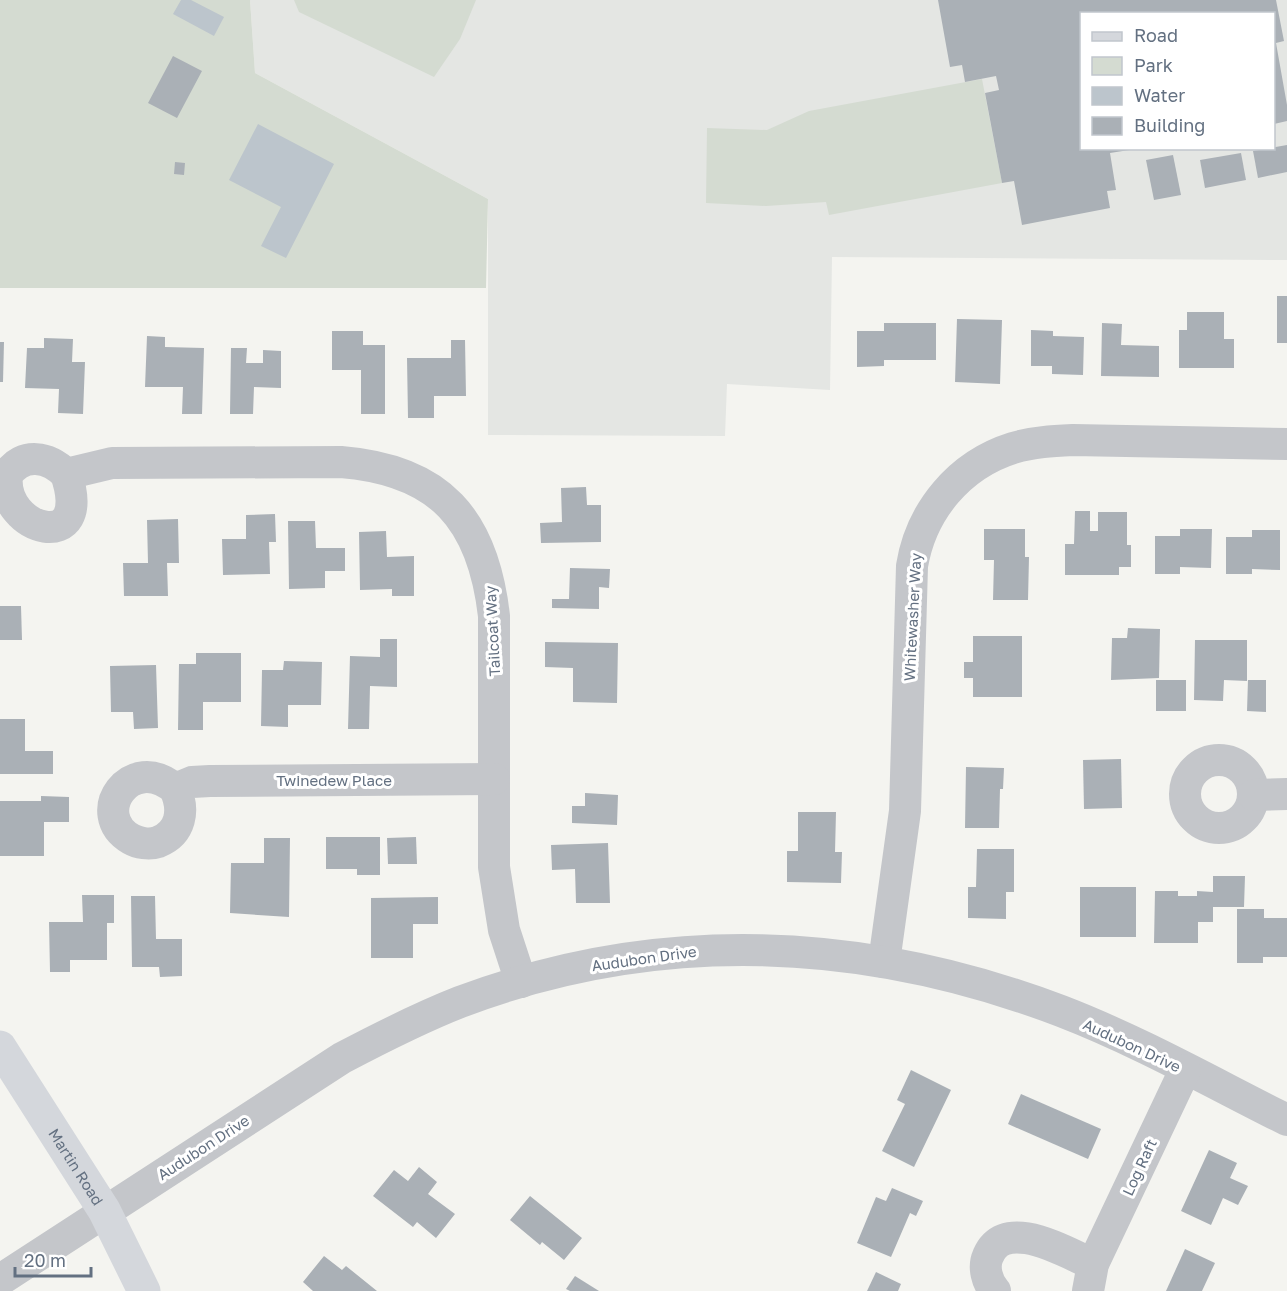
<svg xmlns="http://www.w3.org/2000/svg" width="1287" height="1291" font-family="'Golos Text',sans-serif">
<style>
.built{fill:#e4e6e3;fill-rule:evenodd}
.green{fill:#d4dbd1}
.water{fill:#bcc5cc}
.building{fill:#aab0b6}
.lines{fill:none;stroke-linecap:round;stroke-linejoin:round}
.street{stroke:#c4c6ca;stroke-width:32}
.secondary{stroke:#d4d7dc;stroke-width:33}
.labels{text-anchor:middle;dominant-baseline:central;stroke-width:6;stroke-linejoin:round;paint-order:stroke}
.street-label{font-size:15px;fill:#637081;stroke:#fff}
</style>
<rect width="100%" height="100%" fill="#f4f4f0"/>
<path class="built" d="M250,0h1037v260l-455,-3 -2,133 -103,-6 -2,52 -237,-1v-236l-233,-126zM1082,14h192v134h-192z"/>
<g class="green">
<polygon points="0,0 250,0 255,73 488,199 486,288 0,288"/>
<polygon points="294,0 476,0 460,39 434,77 299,12"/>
<polygon points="982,79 1002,183 829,215 826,202 766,206 706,203 707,128 767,130 809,111"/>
</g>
<g class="water">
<polygon points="181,0 191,0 224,17 214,36 173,14"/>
<polygon points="258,124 334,164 286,258 261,246 281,207 229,180"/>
</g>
<g class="building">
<polygon points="938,0 1276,0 1284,41 1276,43 1287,105 1287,121 1274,124 1274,14 1082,14 1082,148 1129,150 1110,153 1116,190 1107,191 1110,208 1022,225 1014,181 1002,183 985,93 999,90 996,76 965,82 962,65 950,67"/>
<polygon points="173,56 202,71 177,118 148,103"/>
<polygon points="1287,145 1287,172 1258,178 1253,151"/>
<polygon points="1241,153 1246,180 1205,188 1200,160"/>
<polygon points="1173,155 1181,195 1154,200 1146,160"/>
<polygon points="175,162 185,163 184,175 174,174"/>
<rect x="1277" y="296" width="10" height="47"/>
<polygon points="1187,312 1224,312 1224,339 1234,339 1234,368 1179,368 1179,330 1187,330"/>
<polygon points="957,319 1002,320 1000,384 955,382"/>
<polygon points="884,323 936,323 936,360 884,360 884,366 857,367 857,331 884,331"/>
<polygon points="1102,323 1122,324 1121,345 1159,346 1159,377 1101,376"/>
<polygon points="1031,330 1053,331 1053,336 1084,337 1083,375 1052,374 1052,366 1031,366"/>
<polygon points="332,331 363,331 363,345 385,345 385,414 361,414 361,370 332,370"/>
<polygon points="147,336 165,337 165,347 204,348 202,414 182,414 183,387 145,387"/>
<polygon points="44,338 73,339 72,362 85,362 83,414 58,413 59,389 25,388 27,348 44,348"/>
<polygon points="451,340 465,340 466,396 434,396 434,418 408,418 407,358 451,358"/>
<polygon points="0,342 4,342 3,382 0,382"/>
<polygon points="231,348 247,348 246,363 263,363 263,350 281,351 281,388 254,387 253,414 230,414"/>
<polygon points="586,487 587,505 601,505 601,542 541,543 540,523 562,522 561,488"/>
<polygon points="1075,511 1090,511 1090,531 1098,531 1098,512 1127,512 1127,545 1131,545 1131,567 1119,567 1119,575 1065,575 1065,544 1074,544"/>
<polygon points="275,514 276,542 269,542 270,574 223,575 222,539 246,539 246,515"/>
<polygon points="178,519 179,563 167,563 168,596 124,596 123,563 148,563 147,520"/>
<polygon points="288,521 315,521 316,548 345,548 345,571 325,571 325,588 289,589"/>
<polygon points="984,529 1025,529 1025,557 1029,557 1028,600 993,600 994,560 984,560"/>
<polygon points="1180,529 1212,529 1211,568 1180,567 1180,574 1155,574 1155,536 1180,536"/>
<polygon points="1252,530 1280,530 1280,570 1252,569 1252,574 1226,574 1226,537 1252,537"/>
<polygon points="386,531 387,557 414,556 414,596 392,596 392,589 360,590 359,532"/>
<polygon points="570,568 610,569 609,588 599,587 599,609 552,608 552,599 569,599"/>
<polygon points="0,606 21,606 22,640 0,640"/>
<polygon points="1128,628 1160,629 1159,678 1111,680 1112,638 1127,638"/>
<polygon points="973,636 1022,636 1022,697 973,697 973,678 964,678 964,662 973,662"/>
<polygon points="380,639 397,639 397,687 370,686 369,729 348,729 350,656 380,657"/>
<polygon points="1195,640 1247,640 1247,681 1224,680 1223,701 1194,700"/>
<polygon points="545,642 618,643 617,703 573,702 573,668 545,667"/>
<polygon points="196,653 241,653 241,702 203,702 203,730 178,730 179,664 196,664"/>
<polygon points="284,661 322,662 321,705 288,705 288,727 261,726 262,670 283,670"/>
<polygon points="156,665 158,728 134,729 133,712 111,712 110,666"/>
<rect x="1156" y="680" width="30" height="31"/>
<polygon points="1248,680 1266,680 1266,712 1247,711"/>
<polygon points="0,719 25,719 25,751 53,751 53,774 0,774"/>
<polygon points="1121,759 1122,808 1084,809 1083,760"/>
<polygon points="966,767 1004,768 1003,789 1000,789 999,828 965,828"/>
<polygon points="585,793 618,795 617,825 572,823 572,806 585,806"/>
<polygon points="41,796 69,797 69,822 44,822 44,856 0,856 0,801 41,801"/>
<polygon points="798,812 836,812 835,852 842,852 841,883 787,882 787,851 798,851"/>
<polygon points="326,837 380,837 380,875 357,875 357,869 326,869"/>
<polygon points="416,837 417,864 388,864 387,838"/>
<polygon points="264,838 290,838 289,917 230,913 231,863 264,863"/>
<polygon points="608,843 610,903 576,903 575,869 552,870 551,845"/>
<polygon points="977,849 1014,849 1014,892 1006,892 1006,919 968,918 968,887 976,887"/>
<polygon points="1213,876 1245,876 1244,907 1213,907 1213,922 1198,922 1198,943 1154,943 1155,891 1178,891 1178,896 1197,896 1197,891 1213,892"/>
<rect x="1080" y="887" width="56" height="50"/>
<polygon points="82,895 114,895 114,923 107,923 107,960 70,960 70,972 50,972 49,922 83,922"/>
<polygon points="131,896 155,896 156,939 182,939 182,976 160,977 159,967 132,967"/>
<polygon points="438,897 438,924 413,924 413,958 371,958 371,898"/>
<polygon points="1237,909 1264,909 1264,918 1287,918 1287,957 1263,957 1263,963 1237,963"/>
<polygon points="911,1070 951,1090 914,1167 882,1151 905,1104 897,1100"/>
<polygon points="1021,1094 1101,1129 1088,1159 1008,1124"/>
<polygon points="1209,1150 1237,1163 1230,1178 1248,1186 1238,1205 1223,1198 1211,1225 1181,1211"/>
<polygon points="419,1167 437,1182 428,1194 455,1214 436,1238 417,1222 413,1227 373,1196 394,1170 408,1181"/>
<polygon points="892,1188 923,1201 916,1216 910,1213 891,1257 857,1243 876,1197 886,1201"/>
<polygon points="530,1196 582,1238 564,1260 542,1242 540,1245 510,1220"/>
<polygon points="1185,1249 1215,1263 1202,1291 1166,1291"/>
<polygon points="324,1256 342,1270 346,1266 377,1291 313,1291 303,1282"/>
<polygon points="876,1272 901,1284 898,1291 867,1291"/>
<polygon points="575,1276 599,1291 570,1291 566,1289"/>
</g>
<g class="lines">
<g class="street">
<path d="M66,474c29,83 -66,57 -59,1 16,-24 42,-18 59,-1l46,-11 229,-1c99,8 142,57 153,154v251l10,63 17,52"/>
<circle cx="1219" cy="794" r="34"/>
<path d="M175,789c10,21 6,44 -17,53 -9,3 -20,1 -27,-3 -43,-25 0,-88 44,-50l17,-7 18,-1 284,-2"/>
<polyline points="1254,795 1287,794"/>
<path d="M884,962l21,-151 7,-245c9,-55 47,-101 101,-118 20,-6 40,-7 60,-8l214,4"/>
<path d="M0,1280l342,-222c38,-20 77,-40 118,-56 199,-75 403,-66 601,9 78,30 152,72 226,109"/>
<path d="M995,1291c-8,-9 -12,-24 -7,-35 17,-41 78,-3 105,8"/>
<polyline points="1088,1291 1093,1264 1185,1070"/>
</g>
<path class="secondary" id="s1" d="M0,1047l104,163 40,81"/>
</g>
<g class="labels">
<g class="street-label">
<text transform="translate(912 617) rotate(-87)">Whitewasher Way</text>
<text transform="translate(492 631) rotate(-93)">Tailcoat Way</text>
<text x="334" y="780">Twinedew Place</text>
<text transform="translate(644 958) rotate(-8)">Audubon Drive</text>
<text transform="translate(1132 1045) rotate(25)">Audubon Drive</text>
<text transform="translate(203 1147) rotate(-33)">Audubon Drive</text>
<text stroke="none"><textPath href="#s1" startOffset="142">Martin Road</textPath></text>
<text transform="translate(1139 1167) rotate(-65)">Log Raft</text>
</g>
</g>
<rect x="1080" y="12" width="195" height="138" fill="#ffffff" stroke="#c1c6cd" stroke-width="1.5"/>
<rect x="1092" y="32" width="30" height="9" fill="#d4d7dc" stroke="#c1c6cd" stroke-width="1.5"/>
<text x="1134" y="42" font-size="18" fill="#637081">Road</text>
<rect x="1092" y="57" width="30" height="18" fill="#d4dbd1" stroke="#c1c6cd" stroke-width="1.5"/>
<text x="1134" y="72" font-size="18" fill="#637081">Park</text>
<rect x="1092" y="87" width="30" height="18" fill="#bcc5cc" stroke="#c1c6cd" stroke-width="1.5"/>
<text x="1134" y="102" font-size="18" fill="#637081">Water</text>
<rect x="1092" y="117" width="30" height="18" fill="#aab0b6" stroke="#c1c6cd" stroke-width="1.5"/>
<text x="1134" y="132" font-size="18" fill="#637081">Building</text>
<path d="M15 1267v9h76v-9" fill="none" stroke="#637081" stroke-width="3"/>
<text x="24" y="1267" font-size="18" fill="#637081" stroke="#ffffff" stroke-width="4.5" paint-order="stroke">20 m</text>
</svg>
